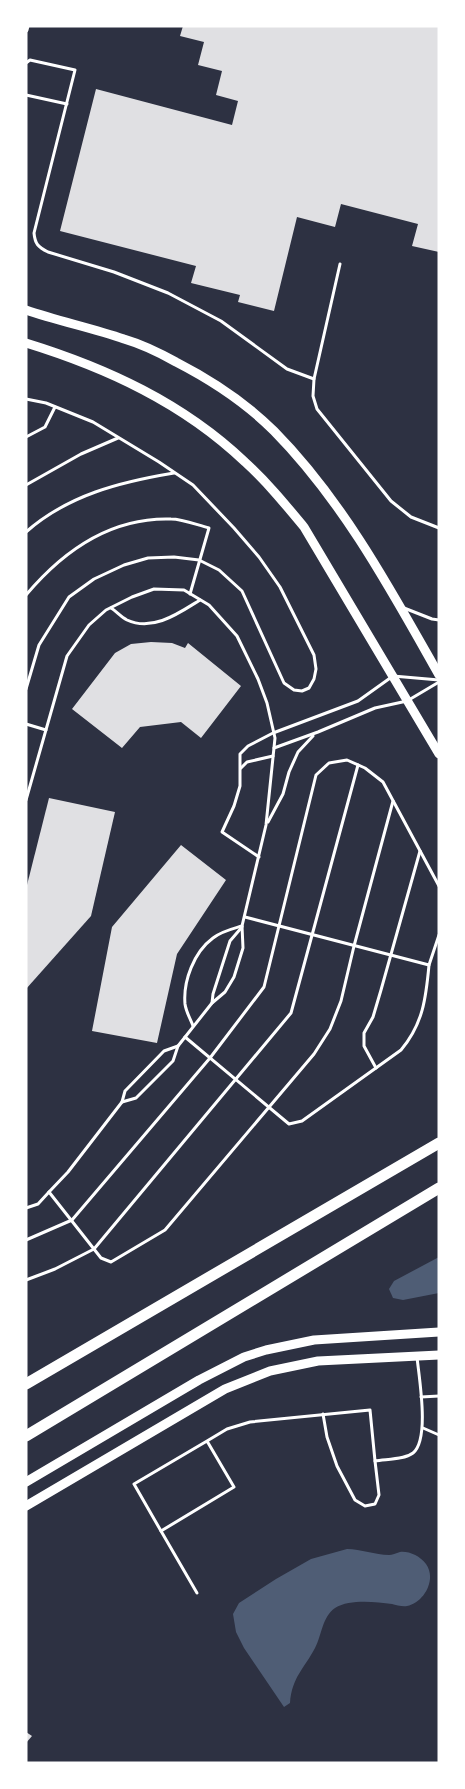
<svg xmlns="http://www.w3.org/2000/svg" width="465" height="1789" font-family="'PT Sans Narrow',sans-serif">
<style>
.water{fill:#4f5d75}
.building{fill:#e0e0e3}
.lines{fill:none;stroke-linecap:round;stroke-linejoin:round}
.service{stroke:#fff;stroke-width:3}
.minor{stroke:#fff;stroke-width:5}
.secondary{stroke:#fff;stroke-width:9}
.trunk{stroke:#fff;stroke-width:11}
</style>
<rect width="100%" height="100%" fill="#2d3142"/>
<g class="water">
<polygon points="439,1257 439,1293 403,1300 393,1298 389,1289 394,1281"/>
<path d="M347,1549c14,0 28,6 42,6 3,0 7,-2 11,-3 9,-1 20,4 26,12 11,15 -2,39 -19,42 -4,1 -11,-1 -15,-2 -17,-2 -42,-5 -57,4 -13,9 -13,27 -20,40 -11,21 -23,29 -25,55l-6,4 -40,-59 -8,-16 -3,-18 6,-11 37,-24 35,-20z"/>
</g>
<g class="building">
<polygon points="183,26 439,26 439,252 412,246 418,224 341,204 335,227 297,217 274,311 238,302 240,295 191,283 196,266 60,231 96,89 232,125 238,101 216,95 222,71 198,65 204,42 180,36"/>
<polygon points="151,642 172,643 185,648 188,643 241,686 201,738 181,722 140,727 122,748 72,709 115,653 131,644"/>
<polygon points="49,798 115,812 91,916 26,989 26,889"/>
<polygon points="181,845 226,880 177,954 157,1043 92,1031 112,927"/>
<polygon points="26,1732 32,1736 26,1743"/>
</g>
<g class="lines">
<g class="service">
<path d="M26,63l4,-3 45,10 -41,163c1,11 4,14 14,19l66,20 54,21 53,28 66,48 27,10"/>
<polyline points="26,95 67,104"/>
<polyline points="340,264 314,379 313,396 317,409 391,501 411,517 439,528"/>
<polyline points="26,399 46,403 93,422 159,462 193,485 234,528 259,557 280,587 314,655 316,669 314,679 309,688 302,691 294,690 284,683 242,591 219,570 199,560 174,557 148,558 124,565 94,579 69,597 39,645 26,689"/>
<polyline points="26,437 45,427 55,407"/>
<polyline points="26,485 81,454 118,438"/>
<path d="M26,532c42,-37 94,-50 148,-59"/>
<path d="M26,595c37,-44 84,-78 145,-76 12,0 26,6 38,9l-19,66"/>
<path d="M111,608c5,3 10,9 16,12 26,12 52,-7 73,-20"/>
<polyline points="404,608 432,619 439,620"/>
<polyline points="26,724 46,730"/>
<polyline points="274,748 318,732 375,708 407,701 439,682"/>
<polyline points="241,768 247,762 273,756"/>
<polyline points="26,800 67,656 89,625 106,610 132,597 154,589 184,590 209,605 237,636 258,679 267,703 275,738 266,825 242,926 243,948 234,977 225,992 212,1003 178,1046 173,1061 136,1098 122,1102"/>
<polyline points="268,822 283,794 289,772 298,752 313,736"/>
<polyline points="259,857 222,832 234,806 240,786 240,754 248,746 273,733 358,701 393,676 439,680"/>
<polyline points="245,917 429,965 439,935"/>
<polyline points="212,1003 213,994 230,941 242,927"/>
<path d="M193,1026c-2,-6 -7,-14 -8,-22 -2,-23 9,-52 28,-66 9,-7 19,-9 29,-12"/>
<path d="M185,1037l104,87 13,-3 99,-71c22,-26 25,-52 28,-85"/>
<polyline points="376,1068 364,1046 364,1033 373,1017 381,990 420,851"/>
<polyline points="49,1192 101,1258 111,1262 165,1230 314,1054 330,1029 341,1001 354,946 393,801"/>
<polyline points="26,1208 38,1204 49,1192 68,1172 122,1102 125,1091 164,1051 178,1046"/>
<polyline points="26,1240 72,1220 210,1058 264,987 316,775 329,763 347,760 365,768 383,782 439,886"/>
<polyline points="26,1280 55,1269 94,1249 291,1013 358,765"/>
<polyline points="421,1397 439,1396"/>
<polyline points="323,1414 327,1437 337,1466 355,1500 365,1506 375,1504 379,1495 375,1461"/>
<polyline points="423,1428 439,1435"/>
<path d="M207,1441l-73,43 27,47 73,-44 -27,-46 20,-12 23,-7 120,-12 5,51c10,-2 29,-1 38,-8 17,-14 6,-75 4,-96"/>
<polyline points="161,1531 197,1593"/>
</g>
<polyline class="minor" points="26,30 27,26"/>
<g class="secondary">
<path d="M26,310c32,11 66,18 98,29 17,5 36,14 52,23 35,18 70,41 98,69 69,70 117,159 165,244"/>
<path d="M26,343c81,25 157,60 219,119 22,20 40,42 59,65l135,227"/>
<polyline points="26,1482 199,1380 244,1357 266,1350 314,1340 439,1332"/>
<polyline points="26,1506 225,1389 270,1371 318,1361 439,1355"/>
</g>
<g class="trunk">
<polyline points="26,1384 439,1143"/>
<polyline points="26,1436 439,1188"/>
</g>
</g>
<rect width="465" height="1789" fill="none" stroke="#ffffff" stroke-width="55"/>
</svg>
